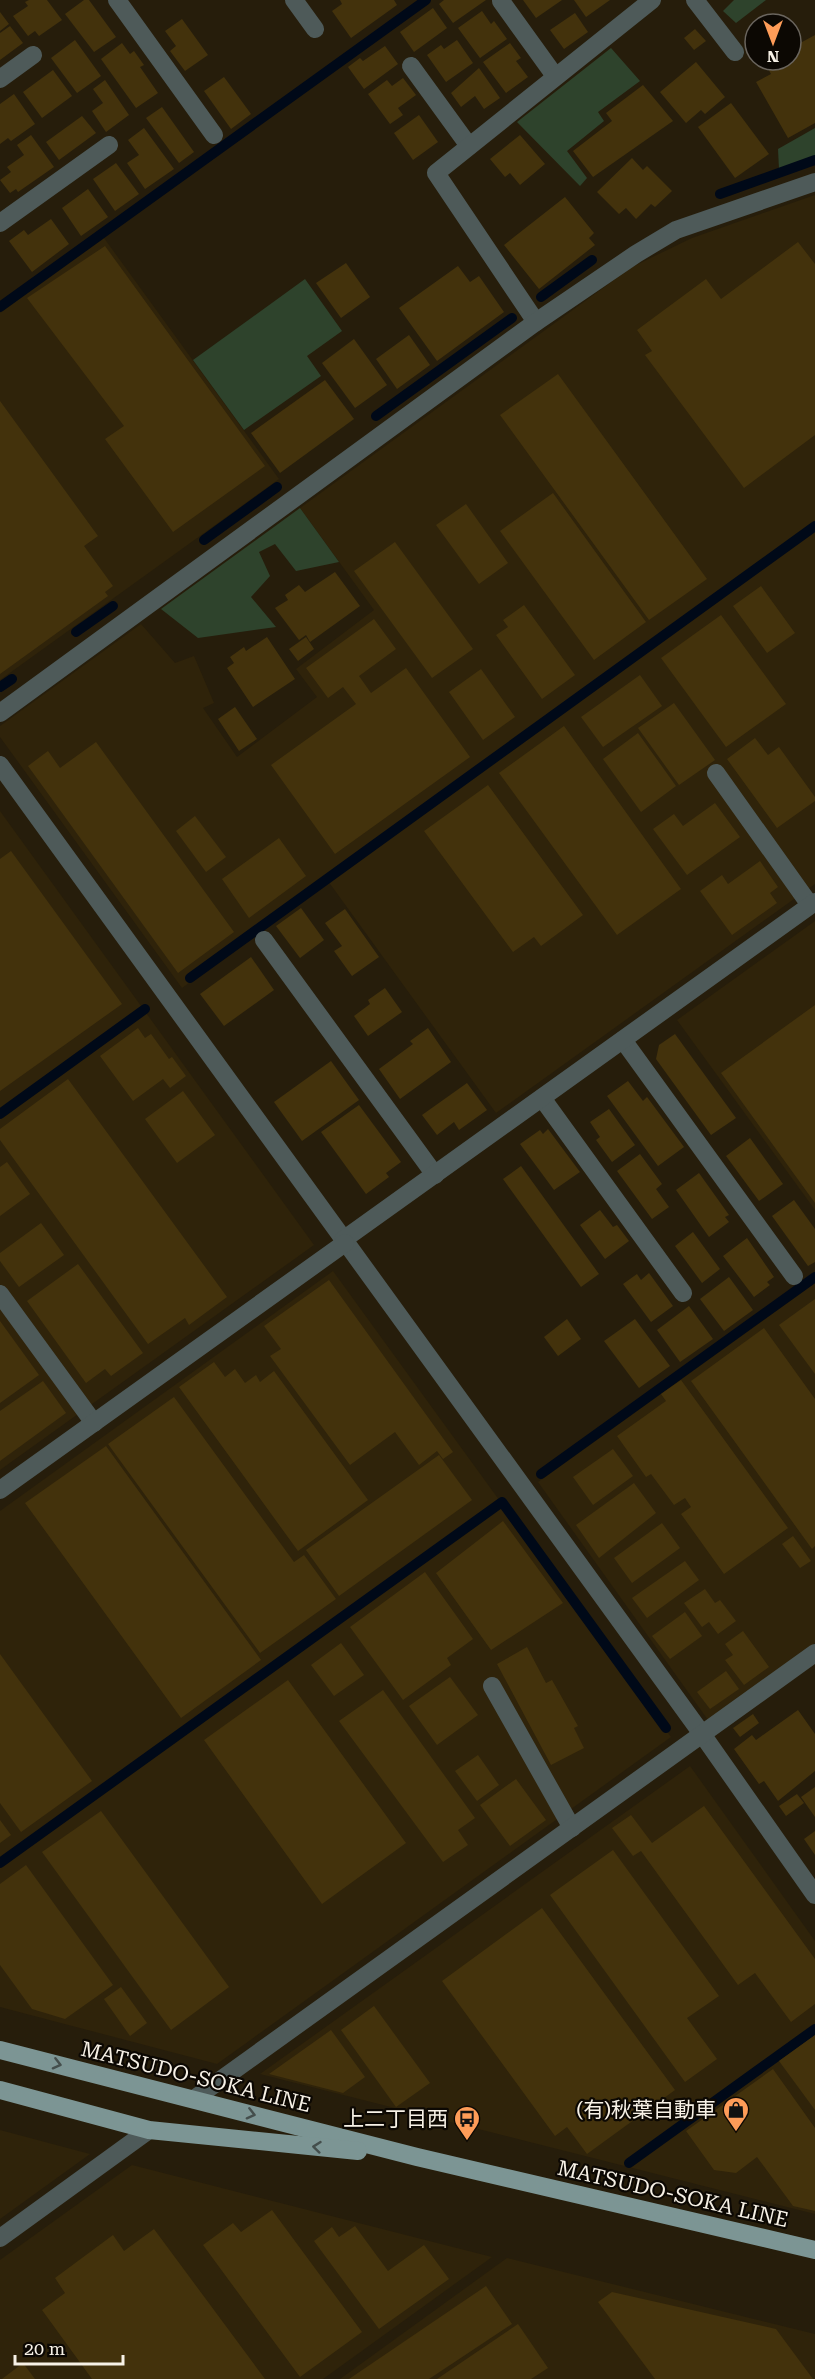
<svg xmlns="http://www.w3.org/2000/svg" width="815" height="2379" font-family="'Roboto Serif','Noto Sans JP',serif">
<style>
.built{fill:#2f230a}
.green{fill:#2e432c}
.lines{fill:none;stroke-linecap:round;stroke-linejoin:round}
.stream{stroke:#000918;stroke-width:10}
.building{fill:#43320c}
.minor{stroke:#4e5a59;stroke-width:18}
.major{stroke:#7c9594;stroke-width:18}
.oneway{stroke:#444e4c}
.labels{text-anchor:middle;dominant-baseline:central;stroke-width:4.5;stroke-linejoin:round;paint-order:stroke}
.street-label{font-size:21px;fill:#f7f1e6;stroke:#0c0803}
.poi-label{font-size:21px;fill:#f7f1e6;stroke:#0c0803;text-anchor:end}
</style>
<rect width="100%" height="100%" fill="#261d0b"/>
<g class="built">
<polygon points="815,195 815,884 496,1113 328,881 182,988 0,737 0,726 141,624 175,663 194,656 214,703 203,708 237,757 317,697 296,669 374,610 300,508 632,267 692,238"/>
<polygon points="104,238 279,479 0,680 0,313"/>
<polygon points="0,811 314,1245 0,1470"/>
<polygon points="815,921 815,1210 677,1020"/>
<polygon points="333,1271 671,1737 217,2064 0,2007 0,1511"/>
<polygon points="815,1283 815,1643 708,1720 538,1482"/>
<polygon points="690,1766 815,1941 815,2214 260,2074"/>
<polygon points="0,2130 90,2154 0,2219"/>
<polygon points="132,2165 492,2257 323,2379 0,2379 0,2260"/>
<polygon points="507,2258 815,2334 815,2379 340,2379"/>
</g>
<g class="green">
<polygon points="734,0 766,0 736,23 723,11"/>
<polygon points="611,48 640,81 598,112 604,121 567,151 587,178 580,186 517,122"/>
<polygon points="815,128 815,156 779,169 778,149"/>
<polygon points="305,279 342,331 307,356 321,376 244,430 193,360"/>
<polygon points="300,508 339,562 296,571 275,544 259,552 270,576 251,597 276,627 198,638 161,609"/>
</g>
<g class="lines">
<g class="stream">
<polyline points="720,194 815,160"/>
<polyline points="541,297 592,260"/>
<polyline points="0,307 426,0"/>
<polyline points="376,416 512,318"/>
<polyline points="204,540 277,487"/>
<polyline points="76,632 113,606"/>
<polyline points="0,687 12,679"/>
<polyline points="190,978 815,526"/>
<polyline points="0,1114 145,1009"/>
<polyline points="541,1474 815,1277"/>
<polyline points="0,1863 502,1502 666,1728"/>
<polyline points="629,2163 815,2029"/>
</g>
</g>
<g class="building">
<polygon points="29,0 47,0 62,20 39,36 35,31 28,36 13,16 28,6 25,2"/>
<polygon points="84,0 89,0 116,37 94,52 65,14"/>
<polygon points="340,0 394,0 397,5 351,38 332,11 342,4"/>
<polygon points="444,0 486,0 453,23 439,4"/>
<polygon points="523,0 562,0 536,18"/>
<polygon points="574,0 610,0 586,17"/>
<polygon points="433,8 447,28 414,52 400,32"/>
<polygon points="482,11 491,24 494,21 507,39 480,58 458,28"/>
<polygon points="0,12 9,24 0,31"/>
<polygon points="575,13 588,32 564,49 550,30"/>
<polygon points="182,19 208,55 185,71 170,51 176,46 165,31"/>
<polygon points="10,26 23,43 0,60 0,33"/>
<polygon points="695,29 706,41 694,50 684,38"/>
<polygon points="815,35 815,123 788,138 756,82 771,74 765,63 770,60 791,60 791,48"/>
<polygon points="75,40 101,76 77,93 51,58"/>
<polygon points="457,40 473,63 446,82 427,55 441,45 444,49"/>
<polygon points="122,43 130,54 134,51 144,65 140,67 158,93 136,108 101,59"/>
<polygon points="510,43 521,58 516,61 528,77 506,93 483,62"/>
<polygon points="385,46 398,64 364,89 348,67 360,58 363,61"/>
<polygon points="696,62 725,97 705,114 701,110 686,123 660,92"/>
<polygon points="479,68 500,98 484,109 475,96 461,107 451,93"/>
<polygon points="53,70 72,96 42,118 23,92"/>
<polygon points="224,77 251,114 231,129 204,91"/>
<polygon points="403,78 416,95 398,108 403,115 390,124 368,94 387,80 392,86"/>
<polygon points="105,80 129,115 106,132 92,111 103,103 93,89"/>
<polygon points="643,85 673,121 593,177 573,151 612,121 606,113"/>
<polygon points="14,94 35,124 11,141 8,138 0,144 0,104"/>
<polygon points="731,103 769,154 735,178 698,127"/>
<polygon points="162,107 194,152 179,163 146,118"/>
<polygon points="419,115 438,142 413,160 394,133"/>
<polygon points="82,116 96,133 59,160 46,142"/>
<polygon points="144,128 174,169 145,189 127,163 139,155 128,140"/>
<polygon points="31,135 54,167 18,192 16,189 10,193 0,180 11,172 7,167 24,155 17,145"/>
<polygon points="520,135 545,164 520,185 510,173 505,177 490,159"/>
<polygon points="632,158 643,170 647,166 672,191 655,207 651,204 636,219 626,208 619,214 597,192"/>
<polygon points="116,163 139,194 115,211 93,179"/>
<polygon points="88,189 108,217 81,236 62,208"/>
<polygon points="565,197 594,233 589,238 595,245 539,289 504,245"/>
<polygon points="51,219 69,244 32,272 9,241 24,230 28,235"/>
<polygon points="798,242 815,264 815,435 744,488 645,355 652,351 637,330 706,279 721,299"/>
<polygon points="105,246 265,466 173,532 105,439 124,426 27,298"/>
<polygon points="346,263 370,297 341,318 316,283"/>
<polygon points="458,266 470,282 479,276 504,312 437,361 399,308"/>
<polygon points="409,335 430,365 397,389 376,359"/>
<polygon points="354,339 387,385 355,408 322,363"/>
<polygon points="558,374 707,579 649,620 500,415"/>
<polygon points="325,380 354,419 280,473 251,433"/>
<polygon points="0,401 98,536 84,546 113,586 105,592 108,596 0,674"/>
<polygon points="553,493 646,622 594,660 500,531"/>
<polygon points="466,504 508,563 479,584 436,525"/>
<polygon points="395,542 473,649 432,678 354,571"/>
<polygon points="335,572 360,606 310,642 306,635 299,640 275,608 288,600 285,595 299,585 305,592"/>
<polygon points="761,586 795,633 767,653 733,606"/>
<polygon points="524,605 575,675 542,699 496,635 508,627 503,620"/>
<polygon points="721,615 786,704 726,747 661,658"/>
<polygon points="374,619 396,649 359,676 371,693 406,668 470,757 335,854 271,765 356,704 343,687 328,698 306,668"/>
<polygon points="267,637 295,679 253,707 227,668 234,663 230,657 244,647 246,651"/>
<polygon points="306,637 314,649 298,661 289,649"/>
<polygon points="481,669 515,717 483,740 449,692"/>
<polygon points="640,675 662,706 603,747 581,717"/>
<polygon points="674,703 715,760 679,785 638,728"/>
<polygon points="235,707 257,739 239,751 218,719"/>
<polygon points="564,726 681,889 617,935 499,773"/>
<polygon points="638,733 676,786 641,812 603,759"/>
<polygon points="755,738 768,755 779,747 815,797 815,801 777,828 727,759"/>
<polygon points="96,742 234,932 178,973 28,766 48,751 60,768"/>
<polygon points="488,785 583,915 541,946 534,937 513,952 424,831"/>
<polygon points="715,803 740,837 687,875 653,829 674,814 683,826"/>
<polygon points="195,816 226,857 206,872 176,831"/>
<polygon points="279,838 306,876 249,918 222,879"/>
<polygon points="11,851 122,1004 0,1091 0,859"/>
<polygon points="760,861 778,887 770,893 777,903 732,935 700,891 722,875 728,884"/>
<polygon points="301,908 324,940 300,958 276,926"/>
<polygon points="345,909 379,957 352,976 334,951 342,946 325,923"/>
<polygon points="251,957 274,990 224,1026 200,994"/>
<polygon points="385,988 402,1012 368,1036 354,1016 370,1004 368,1000"/>
<polygon points="815,1005 815,1203 721,1073"/>
<polygon points="138,1028 145,1038 151,1034 169,1059 172,1057 186,1076 170,1088 163,1079 133,1101 100,1056"/>
<polygon points="428,1028 451,1062 400,1099 379,1069 413,1044 410,1041"/>
<polygon points="675,1034 736,1118 711,1135 656,1059 659,1045"/>
<polygon points="331,1061 359,1100 302,1141 274,1102"/>
<polygon points="68,1079 227,1297 189,1325 185,1318 148,1344 0,1140 0,1129"/>
<polygon points="628,1081 643,1101 647,1097 684,1147 658,1166 607,1096"/>
<polygon points="467,1083 487,1110 459,1130 454,1122 437,1135 422,1115"/>
<polygon points="183,1091 215,1135 177,1163 145,1119"/>
<polygon points="359,1105 401,1162 386,1173 389,1177 366,1194 321,1132"/>
<polygon points="609,1109 635,1145 612,1162 596,1140 600,1137 590,1122"/>
<polygon points="548,1129 580,1172 554,1190 520,1144 540,1130 543,1134"/>
<polygon points="750,1138 783,1184 759,1201 726,1156"/>
<polygon points="640,1154 662,1184 656,1189 669,1207 652,1219 617,1171"/>
<polygon points="7,1162 30,1194 0,1216 0,1167"/>
<polygon points="521,1166 599,1274 581,1287 503,1179"/>
<polygon points="699,1173 729,1215 725,1217 729,1222 709,1237 676,1190"/>
<polygon points="794,1200 815,1229 815,1262 808,1266 772,1216"/>
<polygon points="600,1210 613,1227 617,1225 629,1241 605,1259 580,1225"/>
<polygon points="41,1223 64,1255 19,1287 0,1261 0,1253"/>
<polygon points="693,1232 720,1269 702,1283 675,1246"/>
<polygon points="747,1238 774,1277 767,1282 770,1285 754,1297 723,1256"/>
<polygon points="78,1264 143,1353 111,1376 105,1369 86,1383 27,1301"/>
<polygon points="649,1273 673,1306 651,1322 623,1284 637,1274 641,1280"/>
<polygon points="729,1277 753,1310 724,1331 700,1299"/>
<polygon points="329,1280 453,1452 443,1459 437,1451 419,1465 395,1432 350,1465 270,1356 281,1349 264,1326"/>
<polygon points="815,1299 815,1374 779,1325"/>
<polygon points="689,1306 713,1339 680,1362 657,1330"/>
<polygon points="567,1319 581,1339 558,1356 544,1337"/>
<polygon points="635,1319 670,1366 639,1388 604,1341"/>
<polygon points="0,1321 39,1375 0,1403"/>
<polygon points="764,1328 815,1399 815,1546 812,1549 691,1381"/>
<polygon points="214,1362 225,1377 235,1369 245,1383 256,1375 260,1382 274,1371 368,1500 298,1551 179,1387"/>
<polygon points="681,1380 788,1528 724,1574 681,1514 691,1507 685,1498 674,1505 651,1474 646,1477 617,1436 666,1401 661,1394"/>
<polygon points="43,1381 66,1413 0,1461 0,1411"/>
<polygon points="174,1397 294,1562 304,1555 336,1599 260,1653 108,1444"/>
<polygon points="106,1446 261,1660 181,1718 25,1503"/>
<polygon points="613,1449 633,1476 593,1505 573,1477"/>
<polygon points="439,1455 472,1500 339,1596 306,1550"/>
<polygon points="634,1483 656,1513 599,1558 576,1525"/>
<polygon points="503,1521 563,1603 491,1650 436,1573"/>
<polygon points="662,1523 680,1548 632,1583 614,1558"/>
<polygon points="793,1536 811,1561 800,1568 782,1544"/>
<polygon points="685,1561 699,1580 647,1618 632,1598"/>
<polygon points="425,1572 473,1639 447,1658 451,1665 403,1700 350,1627"/>
<polygon points="705,1589 715,1603 720,1600 736,1621 718,1634 709,1622 702,1627 684,1603"/>
<polygon points="685,1612 702,1636 670,1659 652,1636"/>
<polygon points="743,1631 769,1667 744,1685 725,1660 733,1655 725,1644"/>
<polygon points="341,1643 364,1675 334,1696 311,1665"/>
<polygon points="527,1647 546,1683 552,1680 578,1726 574,1728 584,1748 551,1765 497,1664"/>
<polygon points="0,1654 92,1781 21,1832 0,1803"/>
<polygon points="726,1671 739,1689 710,1709 697,1692"/>
<polygon points="450,1677 478,1715 437,1745 409,1706"/>
<polygon points="288,1680 406,1843 322,1904 204,1740"/>
<polygon points="383,1690 475,1818 458,1830 468,1845 443,1862 339,1721"/>
<polygon points="798,1710 815,1734 815,1771 778,1801 764,1781 759,1784 734,1749 752,1735 756,1740"/>
<polygon points="753,1714 759,1723 740,1737 733,1728"/>
<polygon points="478,1755 499,1785 477,1801 455,1771"/>
<polygon points="516,1779 546,1820 510,1846 480,1805"/>
<polygon points="815,1787 815,1817 801,1797"/>
<polygon points="797,1794 804,1803 786,1816 779,1806"/>
<polygon points="704,1806 815,1959 815,2004 791,2022 755,1973 738,1985 641,1851 633,1856 612,1828 631,1815 652,1843"/>
<polygon points="101,1811 229,1987 171,2030 42,1852"/>
<polygon points="0,1820 11,1835 0,1843"/>
<polygon points="815,1831 815,1855 804,1839"/>
<polygon points="613,1850 719,1996 687,2018 717,2059 685,2082 550,1895"/>
<polygon points="26,1865 113,1985 65,2019 32,2009 0,1965 0,1884"/>
<polygon points="542,1908 675,2090 587,2154 567,2127 555,2136 442,1981"/>
<polygon points="121,1987 147,2023 130,2036 104,1999"/>
<polygon points="374,2006 430,2083 396,2107 341,2030"/>
<polygon points="331,2030 365,2077 343,2093 269,2074"/>
<polygon points="815,2035 815,2110 779,2061"/>
<polygon points="773,2069 815,2128 815,2211 793,2206 757,2157 736,2173 714,2170 686,2131"/>
<polygon points="272,2210 362,2332 300,2377 203,2245 233,2223 241,2232"/>
<polygon points="355,2226 388,2271 424,2245 449,2279 379,2329 314,2241 332,2227 339,2237"/>
<polygon points="154,2229 265,2379 92,2379 42,2310 65,2293 55,2278 113,2235 124,2251"/>
<polygon points="486,2286 512,2324 429,2379 349,2379"/>
<polygon points="612,2292 776,2329 813,2379 655,2379 598,2302"/>
<polygon points="518,2324 548,2368 531,2379 437,2379"/>
<polygon points="23,2363 35,2379 2,2379"/>
</g>
<g class="lines">
<g class="minor">
<polyline points="117,0 214,135"/>
<polyline points="294,0 315,29"/>
<polyline points="695,0 735,52"/>
<polyline points="501,1 555,76"/>
<polyline points="411,66 469,146"/>
<polyline points="0,79 33,55"/>
<polyline points="0,223 109,145"/>
<polyline points="536,322 436,173 652,0"/>
<polyline points="0,713 536,322 636,254 676,230 815,182"/>
<polyline points="0,765 702,1734 815,1895"/>
<polyline points="716,773 810,905"/>
<polyline points="264,940 435,1175"/>
<polyline points="623,1040 794,1276"/>
<polyline points="542,1098 683,1293"/>
<polyline points="343,1240 815,902"/>
<polyline points="0,1294 94,1423"/>
<polyline points="0,1490 345,1243"/>
<polyline points="492,1686 572,1828"/>
<polyline points="194,2099 815,1653"/>
<polyline points="0,2238 149,2130"/>
</g>
<g class="major">
<polyline points="0,2050 417,2157 815,2250"/>
<polyline points="0,2090 149,2130 358,2151"/>
</g>
</g>
<defs><path id="oneway-chevron" d="M-2-3.5L2.5 0L-2 3.5" fill="none" stroke-width="1.6" stroke-linecap="round" stroke-linejoin="round" transform="scale(1.5)"/></defs>
<g class="oneway">
<use href="#oneway-chevron" transform="translate(57 2064) rotate(14)"/>
<use href="#oneway-chevron" transform="translate(251 2114) rotate(14)"/>
<use href="#oneway-chevron" transform="translate(317 2147) rotate(-174)"/>
</g>
<defs>
<symbol id="shop-pin" viewBox="-11 -11 22 30"><path d="M0 17L-7.5 6A9.5 9.5 0 1 1 7.5 6Z" fill="#fe9c58" stroke="#0c0803"/><path d="M-5-2.5h2.3a2.7 3.5 0 0 1 5.4 0H5L5.5 6h-11ZM-1.5-2.5h3a1.5 2.3 0 0 0-3 0Z" fill="#111"/></symbol>
<symbol id="bus-pin" viewBox="-11 -11 22 30"><path d="M0 17L-7.5 6A9.5 9.5 0 1 1 7.5 6Z" fill="#fe9c58" stroke="#0c0803"/><path d="M-5-6H5V4H4V6H2V4H-2V6H-4V4H-5ZM-3.5-4V0h7V-4ZM-3.5 1.2v1.5H-2V1.2ZM2 1.2v1.5H3.5V1.2Z" fill="#111"/></symbol>
</defs>
<g fill-rule="evenodd">
<use href="#shop-pin" x="721" y="2095" width="30" height="40"/>
<use href="#bus-pin" x="452" y="2104" width="30" height="40"/>
</g>
<g class="labels">
<g class="street-label">
<text transform="translate(196 2077) rotate(14)">MATSUDO-SOKA LINE</text>
<text transform="translate(673 2194) rotate(13)">MATSUDO-SOKA LINE</text>
</g>
<g class="poi-label">
<text x="716" y="2110">(有)秋葉自動車</text>
<text x="448" y="2119">上二丁目西</text>
</g>
</g>
<g transform="translate(773 42) rotate(180)"><circle r="28" fill="#0c0803" stroke="#6a655e" stroke-width="1.5"/>
<path d="M0-4.5L10 22L0 15L-10 22Z" fill="#fe9c58"/>
<text y="-9" font-size="16" font-weight="bold" text-anchor="middle" fill="#f7f1e6">N</text>
</g>
<path d="M15 2355v9h108v-9" fill="none" stroke="#f7f1e6" stroke-width="3"/>
<text x="24" y="2355" font-size="18" fill="#f7f1e6" stroke="#0c0803" stroke-width="4.5" paint-order="stroke">20 m</text>
</svg>
